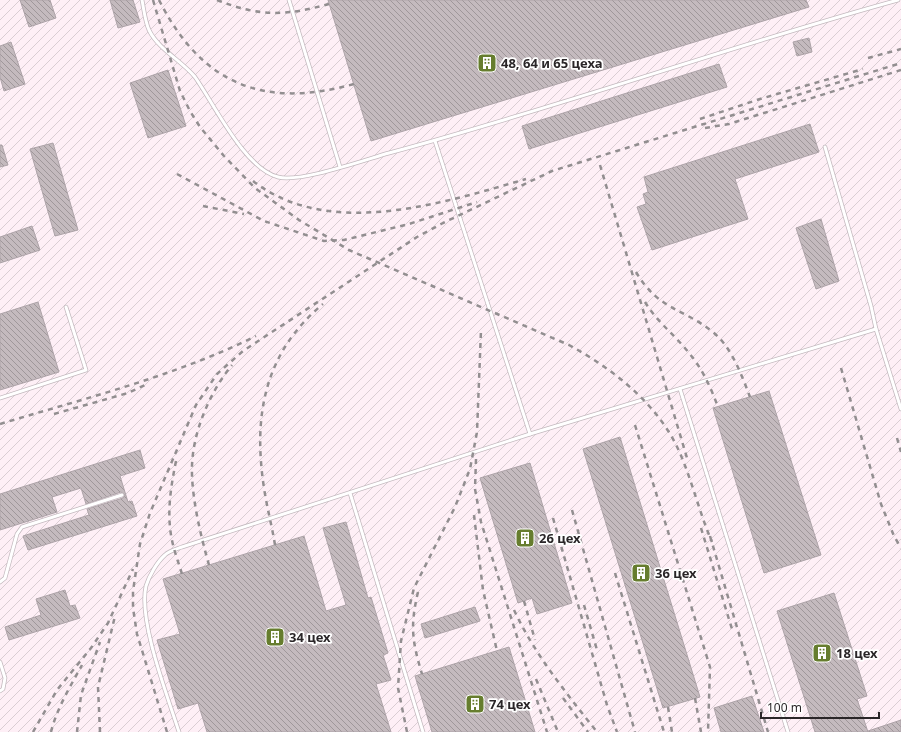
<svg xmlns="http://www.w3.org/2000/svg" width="901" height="732" font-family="'Noto Sans',sans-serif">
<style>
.industrial{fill:url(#industrial-furrows)}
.building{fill:url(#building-back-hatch);stroke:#ada3a8}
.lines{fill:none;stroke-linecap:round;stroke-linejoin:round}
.service-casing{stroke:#c3b9be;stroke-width:4.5}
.service{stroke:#fff;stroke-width:3}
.rail{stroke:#928e90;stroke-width:2.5;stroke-dasharray:5 5;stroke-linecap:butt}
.labels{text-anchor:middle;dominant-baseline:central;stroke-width:3.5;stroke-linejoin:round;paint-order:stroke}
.poi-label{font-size:13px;font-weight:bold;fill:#2a2628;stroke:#fff;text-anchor:start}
</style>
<defs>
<pattern id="industrial-furrows" width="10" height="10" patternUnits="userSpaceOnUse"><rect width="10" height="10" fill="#feeff6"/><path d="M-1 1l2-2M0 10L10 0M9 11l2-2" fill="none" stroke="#dacdd3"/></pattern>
<pattern id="building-back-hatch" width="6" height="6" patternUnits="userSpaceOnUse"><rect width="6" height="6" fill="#c4babe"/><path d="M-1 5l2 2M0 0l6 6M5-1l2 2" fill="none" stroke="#9f979a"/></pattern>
</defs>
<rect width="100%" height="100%" fill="#fefafc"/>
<rect class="industrial" x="0" y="0" width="901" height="732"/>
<g class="building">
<polygon points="20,0 50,0 56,18 29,27"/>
<polygon points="110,0 133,0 140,22 118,28"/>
<polygon points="328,0 806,0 809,7 371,141"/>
<polygon points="809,38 812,52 797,56 793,42"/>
<polygon points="11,42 25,84 4,91 0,77 0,46"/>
<polygon points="719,64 727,87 529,149 522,126"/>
<polygon points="168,70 186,126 148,138 130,83"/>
<polygon points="810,124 819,152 735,179 748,219 652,250 637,207 646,204 643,194 648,192 644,177"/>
<polygon points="53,143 78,230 55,236 30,149"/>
<polygon points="0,145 2,145 8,165 0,167"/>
<polygon points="821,219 839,281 816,289 796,228"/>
<polygon points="32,226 40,250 0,263 0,237"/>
<polygon points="38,302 59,372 0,390 0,314"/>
<polygon points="769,391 821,555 764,573 713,408"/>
<polygon points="620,437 700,697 663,708 583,449"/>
<polygon points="140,450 145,468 120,476 128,502 132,501 137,516 28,550 23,536 89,515 87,509 123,498 125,495 121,492 86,504 81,488 52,497 57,512 0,530 0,494"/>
<polygon points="530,463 572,603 537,614 532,598 518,603 480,478"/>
<polygon points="346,522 368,598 371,597 388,653 383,655 391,680 376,684 391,732 207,732 198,703 178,709 157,640 180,634 163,579 304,536 326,611 346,605 323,528"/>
<polygon points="65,590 70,606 75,605 80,618 9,640 5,627 41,615 36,599"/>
<polygon points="834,593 867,696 857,699 868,732 815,732 777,611"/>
<polygon points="475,607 480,621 425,638 421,624"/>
<polygon points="509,647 535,732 432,732 415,676"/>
<polygon points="752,696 764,732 721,732 714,708"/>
<polygon points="901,720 901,732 868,732 868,731"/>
</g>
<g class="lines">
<defs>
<g id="service">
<path d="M142,0c2,10 3,21 7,30 9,19 33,31 46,47 19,27 50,92 83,100 22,6 86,-17 111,-24 171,-46 338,-106 509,-153"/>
<polyline points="289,0 340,167"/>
<polyline points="435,141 530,434"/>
<polyline points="825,147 871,306 876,329"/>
<polyline points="680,389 788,732"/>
<polyline points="0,398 86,370 66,307"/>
<polyline points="350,493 423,732"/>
<polyline points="0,582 5,578 17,534 22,527 122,495"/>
<polyline points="0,662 5,678 3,689 0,691"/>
<path d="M179,732c-11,-35 -41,-111 -33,-146 3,-10 11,-24 19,-31 4,-4 12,-6 17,-8l348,-113 346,-105 25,80"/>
</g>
</defs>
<use href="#service" class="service-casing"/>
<use href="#service" class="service"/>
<g class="rail">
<path d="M153,0l27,91 10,20 10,16 24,29 31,32 44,32 50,30 220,95c44,24 89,59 110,106 13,29 20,61 33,91"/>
<path d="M159,0c43,85 105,109 195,84"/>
<path d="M217,0c43,17 68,16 112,4"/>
<polyline points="868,58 901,49"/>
<polyline points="700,119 760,99 863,69"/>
<polyline points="705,128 729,124 901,70"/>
<polyline points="600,165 687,458"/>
<polyline points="177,174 264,221 324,241 344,240 409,224 477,202"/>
<path d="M253,181c76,59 190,22 273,-2"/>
<polyline points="203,206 244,214"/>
<path d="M636,272c23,39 48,36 78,61 18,15 28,43 36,64"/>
<path d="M645,302c12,20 30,33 44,51 13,15 22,35 29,54"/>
<polyline points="841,368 881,504 894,536 901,548"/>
<polyline points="54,414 128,393 145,385"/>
<path d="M0,424c86,-26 175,-48 256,-88"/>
<polyline points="635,425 710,667 708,732"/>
<polyline points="897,438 901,452"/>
<polyline points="476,459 475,489 481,522 547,732"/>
<path d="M176,461c-5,25 -9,49 -5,74 2,13 7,26 11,39"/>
<polyline points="572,510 635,732"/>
<polyline points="474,515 483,590 497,651"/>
<polyline points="553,518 607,705 617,732"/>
<polyline points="701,528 732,629"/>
<polyline points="710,536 768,732"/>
<path d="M275,545c-3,-19 -8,-37 -11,-57 -11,-72 0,-135 59,-184"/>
<path d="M209,565c-8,-28 -18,-69 -17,-99 1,-35 18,-74 40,-101"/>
<polyline points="615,573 664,732"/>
<path d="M418,592c-8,34 -6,49 4,82"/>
<polyline points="524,601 535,640"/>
<polyline points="584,605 597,650"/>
<path d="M514,610c21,45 53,84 83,122"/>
<polyline points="536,679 558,732"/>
<polyline points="563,698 588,732"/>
<polyline points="695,698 701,732"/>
<polyline points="668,707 672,732"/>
<polyline points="33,732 57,690 91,648 108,623 133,569"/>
<path d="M51,732c6,-24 19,-45 31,-67"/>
<polyline points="77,732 81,695 100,642"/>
<polyline points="100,732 98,687 115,616"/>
<polyline points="167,732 137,634 133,608 133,591 140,544 150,513 196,405 217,374 243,351 417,237 443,223 552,171 901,63"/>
<polyline points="407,732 398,688 401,641 414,588 455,507 470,469 477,432 481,330"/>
</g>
</g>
<defs>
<symbol id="building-square" viewBox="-11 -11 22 22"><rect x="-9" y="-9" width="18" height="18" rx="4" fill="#667d2e" stroke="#fff"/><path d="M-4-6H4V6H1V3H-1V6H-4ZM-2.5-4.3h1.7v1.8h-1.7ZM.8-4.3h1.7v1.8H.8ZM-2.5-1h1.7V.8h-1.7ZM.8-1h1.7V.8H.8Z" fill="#fff"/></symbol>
</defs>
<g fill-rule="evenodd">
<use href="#building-square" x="476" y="52" width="22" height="22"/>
<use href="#building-square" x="514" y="527" width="22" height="22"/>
<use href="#building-square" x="630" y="562" width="22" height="22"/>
<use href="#building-square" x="264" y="626" width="22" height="22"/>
<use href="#building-square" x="811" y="642" width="22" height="22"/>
<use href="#building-square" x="464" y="693" width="22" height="22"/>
</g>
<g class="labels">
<g class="poi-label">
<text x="501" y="63">48, 64 и 65 цеха</text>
<text x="539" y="538">26 цех</text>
<text x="655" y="573">36 цех</text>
<text x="289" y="637">34 цех</text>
<text x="836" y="653">18 цех</text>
<text x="489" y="704">74 цех</text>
</g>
</g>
<path d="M761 712v6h118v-6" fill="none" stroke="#2a2628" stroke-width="2"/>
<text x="767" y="712" font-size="12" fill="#2a2628" stroke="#ffffff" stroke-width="3" paint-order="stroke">100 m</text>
</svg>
